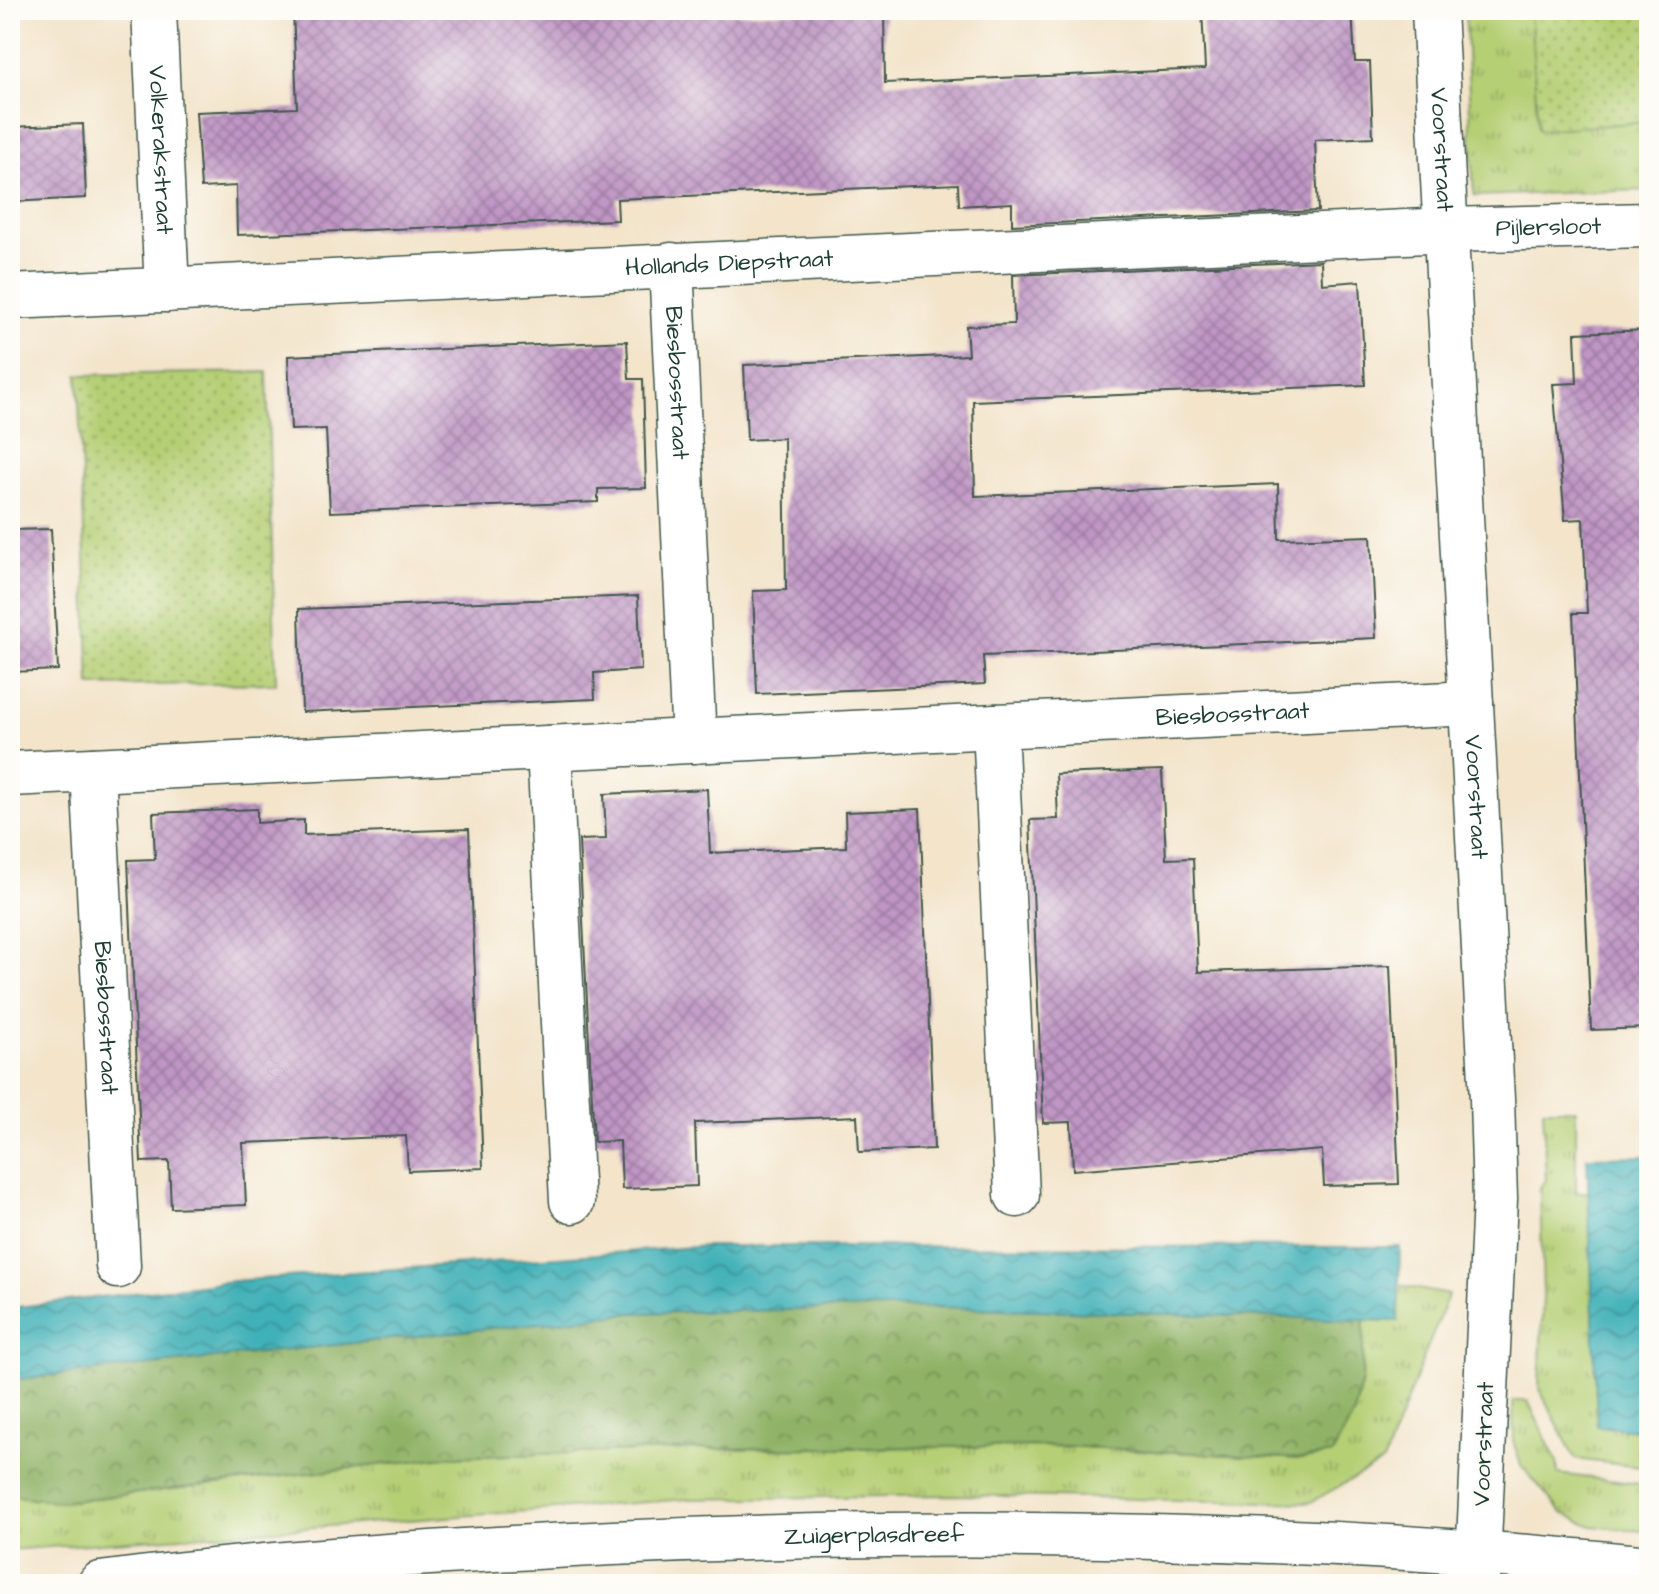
<svg xmlns="http://www.w3.org/2000/svg" width="1659" height="1594" font-family="'Architects Daughter',sans-serif">
<style>
.grass{fill:url(#grass-tufts);stroke:#6a8654;stroke-width:2}
.forest{fill:url(#forest-crowns);stroke:#58784d;stroke-width:2}
.park{fill:url(#park-dots);stroke:#6a8654;stroke-width:2}
.water{fill:url(#water-waves);stroke:#307776;stroke-width:2}
.building{fill:url(#building-cross-hatch)}
.lines{fill:none;stroke-linecap:round;stroke-linejoin:round}
.minor-casing{stroke:#3f564a;stroke-width:47}
.secondary-casing{stroke:#3f564a;stroke-width:47}
.minor{stroke:#fff;stroke-width:44}
.secondary{stroke:#fff;stroke-width:44}
.labels{text-anchor:middle;dominant-baseline:central;stroke-width:6;stroke-linejoin:round;paint-order:stroke}
.street-label{font-size:24px;fill:#1f3d34;stroke:#fdfcf7}
</style>
<defs>
<pattern id="grass-tufts" width="24" height="20" patternUnits="userSpaceOnUse" patternTransform="scale(2)"><rect width="24" height="20" fill="#b5cf74"/><path d="M3 7l-1-3M5 7V3M7 7l1-3M15 17l-1-3M17 17v-4M19 17l1-3" fill="none" stroke="#93a960"/></pattern>
<pattern id="forest-crowns" width="20" height="18" patternUnits="userSpaceOnUse" patternTransform="scale(2)"><rect width="20" height="18" fill="#90b266"/><path d="M2 6a3 3 0 1 1 6 0M12 15a3 3 0 1 1 6 0" fill="none" stroke="#759255"/></pattern>
<pattern id="park-dots" width="8" height="8" patternUnits="userSpaceOnUse" patternTransform="scale(2)"><rect width="8" height="8" fill="#b5cf74"/><path d="M2 2h.1M6 6h.1" fill="none" stroke="#93a960" stroke-width="1.8" stroke-linecap="round"/></pattern>
<pattern id="water-waves" width="16" height="10" patternUnits="userSpaceOnUse" patternTransform="scale(2)"><rect width="16" height="10" fill="#40b1b8"/><path d="M0 5q4-4 8 0t8 0" fill="none" stroke="#359196"/></pattern>
<pattern id="building-cross-hatch" width="8" height="8" patternUnits="userSpaceOnUse" patternTransform="scale(2)"><rect width="8" height="8" fill="#c096c5"/><path d="M0 0l8 8M0 8l8-8" fill="none" stroke="#9b7ca1"/></pattern>
</defs>
<rect width="100%" height="100%" fill="#fdfcf7"/>
<filter id="ink" filterUnits="userSpaceOnUse"><feTurbulence type="fractalNoise" baseFrequency=".0125" numOctaves="2"/><feDisplacementMap in="SourceGraphic" scale="16" xChannelSelector="R" yChannelSelector="G"/><feConvolveMatrix kernelMatrix="1 2 1 2 8 2 1 2 1" color-interpolation-filters="sRGB"/></filter>
<filter id="wash" filterUnits="userSpaceOnUse"><feTurbulence type="fractalNoise" baseFrequency=".006" numOctaves="4" result="noise"/><feDisplacementMap in="SourceGraphic" scale="32" xChannelSelector="R" yChannelSelector="G"/><feGaussianBlur stdDeviation="1.8" result="paint"/><feColorMatrix in="noise" values="0 0 0 0 0 0 0 0 0 0 0 0 0 0 0 0 0 1.4 0 .05"/><feComposite in="paint" operator="in"/></filter>
<g filter="url(#wash)">
<rect width="100%" height="100%" fill="#f3e4ca"/>
<g class="grass">
<polygon points="1465,10 1649,10 1649,190 1474,196"/>
<polygon points="1543,1109 1576,1109 1576,1192 1589,1192 1597,1426 1649,1431 1649,1468 1575,1459 1539,1388 1543,1296 1540,1188 1546,1180"/>
<polygon points="1399,1285 1448,1295 1383,1462 1309,1503 956,1495 688,1499 10,1550 10,1495 62,1502 446,1457 706,1449 1064,1446 1302,1459 1332,1454 1354,1414 1362,1380 1364,1320 1398,1321"/>
<polygon points="1513,1401 1528,1401 1557,1462 1558,1474 1649,1485 1649,1532 1592,1526 1562,1513 1521,1465 1514,1444"/>
</g>
<polygon class="forest" points="937,1307 1364,1320 1362,1380 1354,1414 1332,1454 1302,1459 1064,1446 706,1449 446,1457 62,1502 10,1495 10,1380 632,1313"/>
<g class="park">
<polygon points="1530,10 1649,10 1649,122 1538,130"/>
<polygon points="267,372 276,683 90,686 78,375"/>
</g>
<g class="water">
<polygon points="1649,1156 1649,1431 1597,1426 1587,1157"/>
<polygon points="707,1246 1400,1247 1398,1321 937,1307 632,1313 10,1380 10,1308 233,1281"/>
</g>
<g id="blocks">
<g class="building">
<polygon points="293,10 724,10 724,14 884,10 885,83 1205,69 1202,10 1352,10 1355,62 1370,62 1373,137 1315,140 1318,211 1012,225 1012,203 959,206 958,184 617,199 618,220 237,235 236,186 201,188 196,112 297,108"/>
<polygon points="83,124 86,198 10,202 10,127"/>
<polygon points="1321,261 1322,284 1360,281 1365,385 973,401 975,496 1278,484 1279,539 1371,536 1376,638 983,656 985,684 757,694 753,591 786,590 784,438 747,440 744,365 968,355 966,326 1014,324 1013,275"/>
<polygon points="1649,330 1649,1028 1591,1030 1573,613 1587,613 1583,519 1565,520 1553,384 1577,383 1575,333"/>
<polygon points="627,341 629,379 643,379 646,488 598,489 598,502 330,512 326,429 291,430 288,356"/>
<polygon points="51,529 58,670 10,672 10,530"/>
<polygon points="638,596 641,670 594,673 595,699 302,712 299,609"/>
<polygon points="1162,770 1166,859 1193,858 1198,972 1390,966 1399,1184 1324,1186 1322,1150 1073,1170 1071,1122 1043,1123 1030,820 1058,819 1056,774"/>
<polygon points="707,789 710,853 846,847 845,812 920,809 934,1149 859,1152 857,1116 695,1123 697,1186 622,1189 620,1141 594,1142 579,840 606,839 604,794"/>
<polygon points="257,809 257,823 304,820 304,835 469,829 483,1168 408,1171 406,1136 243,1143 246,1205 171,1208 169,1161 141,1162 128,860 155,859 153,813"/>
</g>
</g>
</g>
<g filter="url(#ink)">
<use href="#blocks" fill-opacity="0" stroke="#3f564a" stroke-width="2"/>
<g class="lines">
<defs>
<g id="minor">
<path id="s1" d="M154,10l13,280"/>
<path id="s2" d="M1434,10l58,1089 3,100 -18,385"/>
<path id="s3" d="M671,265l23,476"/>
<path id="s4" d="M10,297l1438,-67 201,-5"/>
<polyline points="995,726 1017,1195"/>
<polyline points="549,748 572,1201"/>
<path id="s5" d="M93,770l25,496"/>
<path id="s6" d="M10,774l1461,-71"/>
</g>
<g id="secondary">
<path id="s7" d="M100,1584c170,-22 342,-33 513,-41 346,-16 692,-10 1036,25"/>
</g>
</defs>
<use href="#minor" class="minor-casing"/>
<use href="#secondary" class="secondary-casing"/>
<use href="#minor" class="minor"/>
<use href="#secondary" class="secondary"/>
</g>
</g>
<g class="labels">
<g class="street-label">
<text stroke="none"><textPath href="#s1" startOffset="140">Volkerakstraat</textPath></text>
<text stroke="none"><textPath href="#s2" startOffset="140">Voorstraat</textPath></text>
<text stroke="none"><textPath href="#s4" startOffset="1540">Pijlersloot</textPath></text>
<text stroke="none"><textPath href="#s4" startOffset="720">Hollands Diepstraat</textPath></text>
<text stroke="none"><textPath href="#s3" startOffset="118">Biesbosstraat</textPath></text>
<text stroke="none"><textPath href="#s6" startOffset="1224">Biesbosstraat</textPath></text>
<text stroke="none"><textPath href="#s2" startOffset="788">Voorstraat</textPath></text>
<text stroke="none"><textPath href="#s5" startOffset="248">Biesbosstraat</textPath></text>
<text transform="translate(1484 1444) rotate(-88)">Voorstraat</text>
<text stroke="none"><textPath href="#s7" startOffset="776">Zuigerplasdreef</textPath></text>
</g>
</g>
<rect width="1659" height="1594" fill="none" stroke="#fdfcf7" stroke-width="40"/>
</svg>
